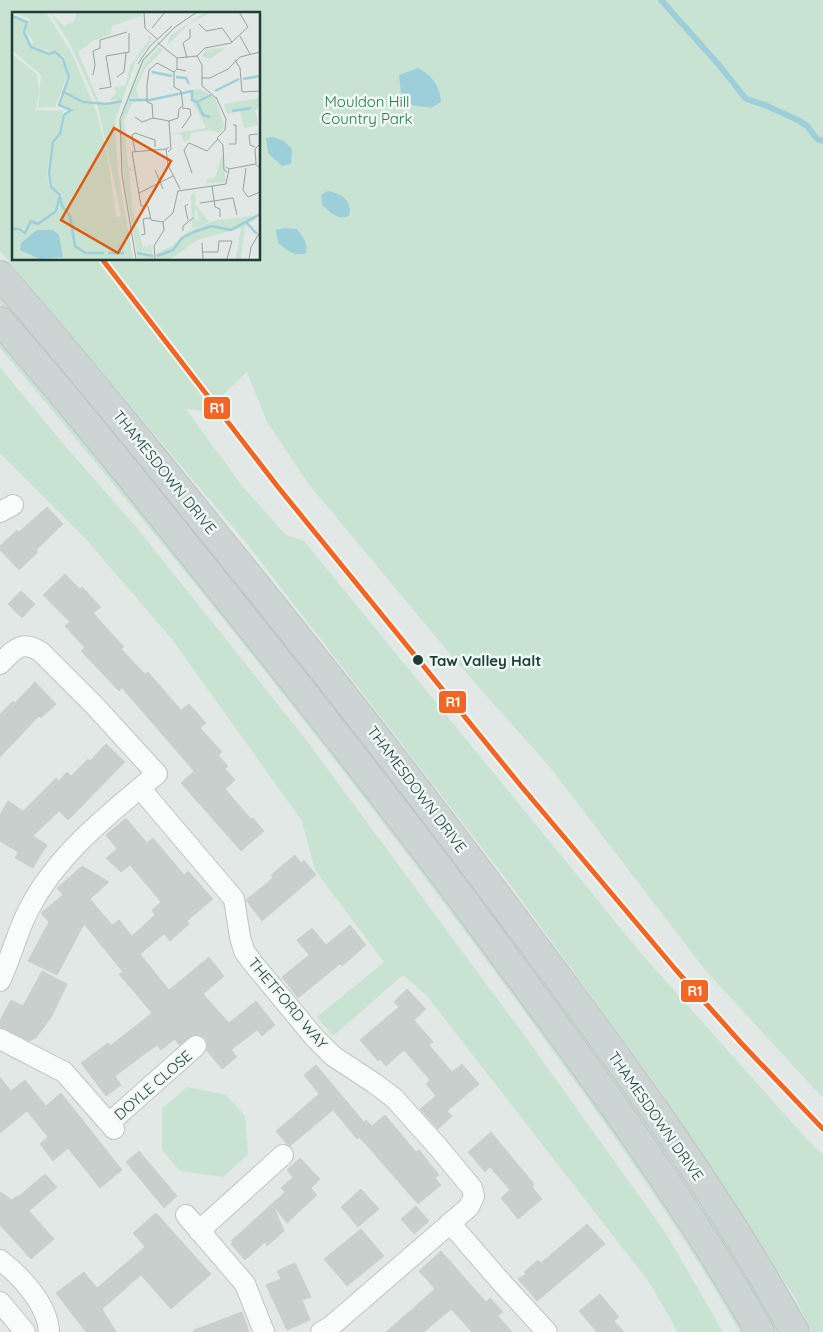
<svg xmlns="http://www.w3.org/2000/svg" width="823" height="1332" font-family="Quicksand,sans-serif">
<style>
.green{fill:#c8e3d2;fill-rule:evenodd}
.water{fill:#9dcfdb}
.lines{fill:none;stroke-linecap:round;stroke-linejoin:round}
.stream{stroke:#9dcfdb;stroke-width:6}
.building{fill:#c8cfcc;stroke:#cad1ce}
.street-casing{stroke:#bec5c2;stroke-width:22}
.primary-casing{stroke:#bbc5c2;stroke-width:30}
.street{stroke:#fafcfb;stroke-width:20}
.primary{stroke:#ccd5d3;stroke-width:28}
.rail-1-casing{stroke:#eff8f4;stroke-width:9}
.rail-1{stroke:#f26522;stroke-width:5}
.stop-dot{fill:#1e3d36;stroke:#eff8f4;stroke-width:2}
.labels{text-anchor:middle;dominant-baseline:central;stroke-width:5;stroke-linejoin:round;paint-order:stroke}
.park-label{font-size:15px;fill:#24774a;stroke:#eff8f4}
.street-label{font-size:15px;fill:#1e3d36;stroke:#eff8f4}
.stop-label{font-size:15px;font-weight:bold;fill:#1e3d36;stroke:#eff8f4;text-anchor:start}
.inset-river{fill:none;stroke:#9dcfdb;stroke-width:2.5}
.inset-road{fill:none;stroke:#93a49f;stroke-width:1}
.view{fill:#de580e;fill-opacity:0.15;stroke:#de580e;stroke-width:2.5}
.inset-edge{fill:none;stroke:#1e3d36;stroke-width:2.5}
.line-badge{stroke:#eff8f4;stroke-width:2}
.badge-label{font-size:14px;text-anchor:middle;font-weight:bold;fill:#fff}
</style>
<rect width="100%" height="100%" fill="#e1e8e5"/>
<g class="green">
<path d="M0,0h823v1098l-117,-127 -157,-205 -88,-99 -154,-185 -40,-60 -20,-50 -41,39 -20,-2 56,77 44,49 18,6 336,411 162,182 21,21v177h-11l-17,-34 -136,-209 -152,-209 -259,-335 -248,-294zM14,14h245v245h-245z"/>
<polygon points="0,294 95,405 304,664 517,941 692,1185 782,1332 773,1332 99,422 0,304"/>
<path d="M0,339l100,118 280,352 269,366 98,157h-7c-42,-74 -90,-144 -138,-213 -41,-57 -82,-114 -124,-170 -152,-206 -313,-405 -478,-601z"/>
<polygon points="0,367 65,446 137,528 307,741 529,1042 665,1232 723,1332 678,1332 649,1282 427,996 403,975 333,1036 317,1017 384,962 315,870 302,821 171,638 85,538 0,453"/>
<polygon points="187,1087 226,1095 245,1116 248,1154 223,1177 180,1171 162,1150 162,1109"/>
</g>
<g class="water">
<path d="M418,68c14,8 22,17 23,34l-10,6 -19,-3 -11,-12 -2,-18z"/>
<polygon points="274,137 284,141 292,149 291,164 282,166 268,153 266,138"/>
<path d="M328,191c13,2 25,10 21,25 -12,4 -18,-3 -27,-11l-1,-10z"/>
<path d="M285,228l12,1c6,8 11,13 9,24 -12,4 -19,-3 -28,-10l-2,-13z"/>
</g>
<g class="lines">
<polyline class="stream" points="661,0 719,65 746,99 765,105 798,120 807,126 817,139 823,141"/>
</g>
<g class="building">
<polygon points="47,507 63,524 36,550 38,552 19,570 0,550 0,546 17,530 19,532"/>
<polygon points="65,574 80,589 82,587 101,607 93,613 124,647 121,649 145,674 148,672 181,710 189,704 206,723 200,728 222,752 218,755 228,766 225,769 235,780 225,789 251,819 253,818 264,831 241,851 181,783 194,771 122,688 119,691 81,651 85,648 65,626 70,622 43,595"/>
<polygon points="21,591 35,604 22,618 8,604"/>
<polygon points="35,682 56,704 41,718 39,716 0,757 0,714 13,701 15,703"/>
<polygon points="106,744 125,762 68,820 59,811 33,836 47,845 33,868 15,858 18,852 0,841 0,815 8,801 23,811 56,778 59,781 67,772 71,776 88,759 90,761"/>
<polygon points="126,818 147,843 153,838 184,875 188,871 213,899 187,921 189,924 170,941 164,934 140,954 169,990 209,957 224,976 203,994 229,1023 256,1001 275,1025 262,1036 257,1030 231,1050 237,1057 222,1069 207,1051 207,1043 205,1038 200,1035 193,1035 179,1045 175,1039 161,1050 157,1045 115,1076 121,1085 106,1096 81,1063 108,1043 110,1046 152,1013 119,974 123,972 84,924 57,975 28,961 49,922 41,913 63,895 57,888 82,866 109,882 90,899 112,925 119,920 132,936 155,915 152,910 161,902 130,865 121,872 106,858 117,849 106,835"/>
<polygon points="295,855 301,863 304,860 316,875 262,921 246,900 273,878 271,875"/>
<polygon points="350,925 366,945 342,966 340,964 298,998 282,977 309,955 297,940 312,928 326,945"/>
<polygon points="42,971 67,984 52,1016 36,1038 29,1041 0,1027 0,1020 11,1000 23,1006"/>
<polygon points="407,989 426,1009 414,1020 433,1042 429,1045 452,1072 462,1064 479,1084 447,1111 452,1116 438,1129 420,1109 436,1096 426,1084 430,1080 404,1050 386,1066 380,1059 378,1061 360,1040 399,1007 394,1002"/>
<polygon points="316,1065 364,1122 366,1120 372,1126 385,1115 416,1152 419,1150 439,1175 435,1178 441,1185 418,1204 370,1149 359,1137 357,1139 333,1110 290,1146 287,1144 276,1131 319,1094 304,1075"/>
<polygon points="0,1077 11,1091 25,1080 46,1106 61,1093 122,1170 100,1188 68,1148 53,1161 40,1144 48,1137 27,1111 0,1133"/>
<polygon points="491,1132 534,1184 532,1187 542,1199 518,1219 501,1198 510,1190 490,1167 485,1172 468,1152"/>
<polygon points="139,1151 177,1196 164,1208 126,1162"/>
<polygon points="300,1158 320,1179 311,1188 317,1195 287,1223 274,1207 284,1231 267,1246 265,1242 245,1260 231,1244 233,1242 231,1241 285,1192 281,1188 293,1177 287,1170"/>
<polygon points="45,1174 57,1187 29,1211 54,1239 31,1259 0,1225 0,1192 12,1200 17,1196 18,1197"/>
<polygon points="361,1189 379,1209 358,1227 341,1207"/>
<polygon points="416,1206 429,1221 414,1234 401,1219"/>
<polygon points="156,1213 211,1274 171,1309 141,1275 102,1309 116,1332 86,1332 56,1293 84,1272 97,1288 145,1247 133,1233"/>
<polygon points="587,1224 605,1244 537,1301 518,1279 526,1274 524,1272 538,1260 541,1263"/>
<polygon points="361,1229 384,1256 347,1286 324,1259"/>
<polygon points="441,1251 486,1302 490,1298 503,1312 498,1316 512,1332 472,1332 451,1309 424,1332 386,1332 435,1289 419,1271"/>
<polygon points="295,1263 311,1297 302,1300 310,1320 287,1330 266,1285 281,1279 277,1271"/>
<polygon points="600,1294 619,1317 614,1321 624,1332 597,1332 579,1311"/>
<polygon points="242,1312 249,1332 194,1332 194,1330"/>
</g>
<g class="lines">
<defs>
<g id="street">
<polyline points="0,512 13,505"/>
<path d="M0,664c14,-14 21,-25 41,-12l53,53 63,69 -17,14 94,111 6,38 4,14 8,11 62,75 19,19 41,27 20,15 44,49 34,41 2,8 -5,11 -139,120 -9,5"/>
<path d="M0,981c11,-23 17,-49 29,-72 25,-49 69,-86 111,-121"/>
<polyline points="0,1039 64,1072 114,1129"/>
<polyline points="109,1123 196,1046"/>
<polyline points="186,1215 245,1284 264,1332"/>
<polyline points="450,1223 502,1283 547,1332"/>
<polyline points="199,1231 283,1155"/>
<path d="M0,1260c21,16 48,45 49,72"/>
<polyline points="0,1302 25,1332"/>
</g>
<g id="primary">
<path d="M0,275c86,99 168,201 250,303 83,103 165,208 245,315 106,141 214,284 300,439"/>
<path d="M0,321c84,96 163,196 242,295 85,106 169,213 249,322 95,128 190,256 269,394"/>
</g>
</defs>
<use href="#street" class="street-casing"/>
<use href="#primary" class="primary-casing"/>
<use href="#street" class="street"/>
<use href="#primary" class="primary"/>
<defs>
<polyline id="rail-1" points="102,259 278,487 521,786 676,970 742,1044 823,1129"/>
</defs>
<use href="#rail-1" class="rail-1-casing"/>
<use href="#rail-1" class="rail-1"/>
</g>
<circle class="stop-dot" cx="418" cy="660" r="6"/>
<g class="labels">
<g class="park-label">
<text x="367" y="101">Mouldon Hill<tspan x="367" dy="17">Country Park</tspan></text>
</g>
<g class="street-label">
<text transform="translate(165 472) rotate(51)">THAMESDOWN DRIVE</text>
<text transform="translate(417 789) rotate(53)">THAMESDOWN DRIVE</text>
<text transform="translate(288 1003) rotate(50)">THETFORD WAY</text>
<text transform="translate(153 1085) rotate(-41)">DOYLE CLOSE</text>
<text transform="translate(656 1116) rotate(55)">THAMESDOWN DRIVE</text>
</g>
<g class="stop-label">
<text x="429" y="660">Taw Valley Halt</text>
</g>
</g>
<g transform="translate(12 12)">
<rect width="248" height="248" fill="#e1e8e5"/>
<path d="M0,0h34l26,42 25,59 11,45 8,59h5l-1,-7 -23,-107 -26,-57 -21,-34 14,14 10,-5 3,-9h65v7l-1,-3 -29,10 -1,8 -18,7 -15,11 21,50h10l-2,3 -9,-1 10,2 2,-4 8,-2h-9l7,-6 -2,-7 11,-1 5,-20 19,-26 -1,-4h3v6l-16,21 -20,58 3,51 15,87h-121v-30l10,3 4,-1 -14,-3v-174l25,20 2,17 -3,19 27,1 -4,24 -8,9 -4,30 2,12 10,11 -2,9 6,-11 -11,-8 -2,-14 4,-29 7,-9 4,-20 8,-6 -13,-4 4,-16 7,-11 -7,-22 -32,-10 1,-5 -7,-10 4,-12zM193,0h6l-22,12 -22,21 3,-9zM0,5l14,6 -3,8 8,17 25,7 7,7 4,15 -12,30 -17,1 3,-33 -29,-25zM147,33l-16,18 -15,36 17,-1v3l-12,1 -9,18 4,47 8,3 -7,1 4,41 10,35 8,-2 1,8 -13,-3 -4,-6 4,7 14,3 1,5h-16l-14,-77 -4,-59 2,-10 15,-41 4,-8 6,-8zM148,35l3,3 -18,18 -9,21 3,8 -10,1 15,-34zM213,36l-15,11 -8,-3 4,-7 5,2 -1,-2zM188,77l15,9 9,27 -4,8 -11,-3 -18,3 -1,6 -5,3 -5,-8h-9l35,-6 -14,-27v-7l-8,-2zM247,86v10l-4,2 3,15 -14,3 -4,-17 -13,3 -3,-10zM210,142l4,28 -19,1v-4l8,-1zM183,179v30l-1,4 -3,5 -1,1 26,-11 38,-4 2,3 -11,7 -4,33h-5l5,-31 -44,12 -26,19h-14l-2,-5 17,-8 20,-18 -1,-33zM183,192l14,18 -16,7 3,-10 3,2z" fill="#c8e3d2"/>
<path d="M25,218h16l6,5 4,22 -23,2 -20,-9 1,-7z" fill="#9dcfdb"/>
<path class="inset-river" d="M0,4l15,6 -3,10 7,15 18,7 6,-2 8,7 6,18 -10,28 12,5 -7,5 -4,19 -7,8 -4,31 2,14 9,8 -4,16 -18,13 -7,-3 -6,12 -6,-4h-7M140,60l20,4M164,65l10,1 3,6M231,67l17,-3M50,79l21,11 24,2 15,-3M203,79l24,-12M117,88h21l42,-9v9l5,2 6,13 7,2M185,90l14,-7M220,99l19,-3M48,185l2,9 8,10 5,30 10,7h19M234,210l11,12M96,241h16M125,241l16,3M145,244l16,-6 9,-12 12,-6 17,-6 20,4 29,-16"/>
<path class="inset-road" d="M132,0l1,16 12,11M227,0l9,15M187,12l7,7 16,-3 10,14M140,16l13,-16M228,24l10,18M146,31l19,15 20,-2M185,44l8,-8 26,-5 17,-16M185,44l5,9v21l14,12M165,46v11l9,2M175,46l-4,-15 7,-5v-9M223,48l5,8 2,24 18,-1M126,52l12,-18 22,-20M81,63l2,-10 -2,-14 7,-3v-8l27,-8M105,65l7,-5 2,-19M190,66h8l18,-9 12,-12 20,-5M87,77l12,-2 -5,-31 23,-4v-19M204,85l10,22 -1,11 -8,8 6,7 1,25 3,2M170,96l8,1 1,6 -9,13M123,105l7,5 11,-4M157,109l-16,-3 -1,-14 -5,-2v-17l2,-15 8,-7 17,9M157,109l9,-3 1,-9 4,-3 -2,-15 -7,-4v-15l3,-3M217,132h7v-19h-3M157,135l-3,2 2,16 12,24M243,135l-5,-2 -1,-10 9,-1M172,138l5,-7 18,8 11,-12M172,138l8,23M123,139l-3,-16 3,-2 20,7v7M156,140l3,-3 -2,-28M244,152l-1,-15 5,-5M234,156l-3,22 5,7 12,-5M217,157l26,-5 5,4M143,158l8,19M200,174l3,21 5,2v8M127,181l34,-17M188,191l33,-5 4,17M176,208l-3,-14 3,-2M151,210l-12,-2 -3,-14h-7l-9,-54 34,-3M171,219v-5l10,-8M129,223l4,-1 -2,-15 8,-1M190,231l1,16M191,240h15l1,-11h13l-5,18M124,247l-14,-84 -2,-56 23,-59 32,-33 22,-15M143,247l-1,-13 10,-16 -1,-8 10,-9 5,-22 48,-7 3,-15 -3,-2M237,247l2,-12 9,-15"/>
<path class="view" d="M102,116l57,33 -53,92 -57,-33z"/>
<rect width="248" height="248" class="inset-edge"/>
</g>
<g class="line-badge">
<rect x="203" y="396" width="28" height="24" rx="5" fill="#f26522"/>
<rect x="438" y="690" width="29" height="24" rx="5" fill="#f26522"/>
<rect x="680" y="979" width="29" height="24" rx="5" fill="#f26522"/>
</g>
<g class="badge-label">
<text x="217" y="413">R1</text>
<text x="453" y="707">R1</text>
<text x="695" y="996">R1</text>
</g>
</svg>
